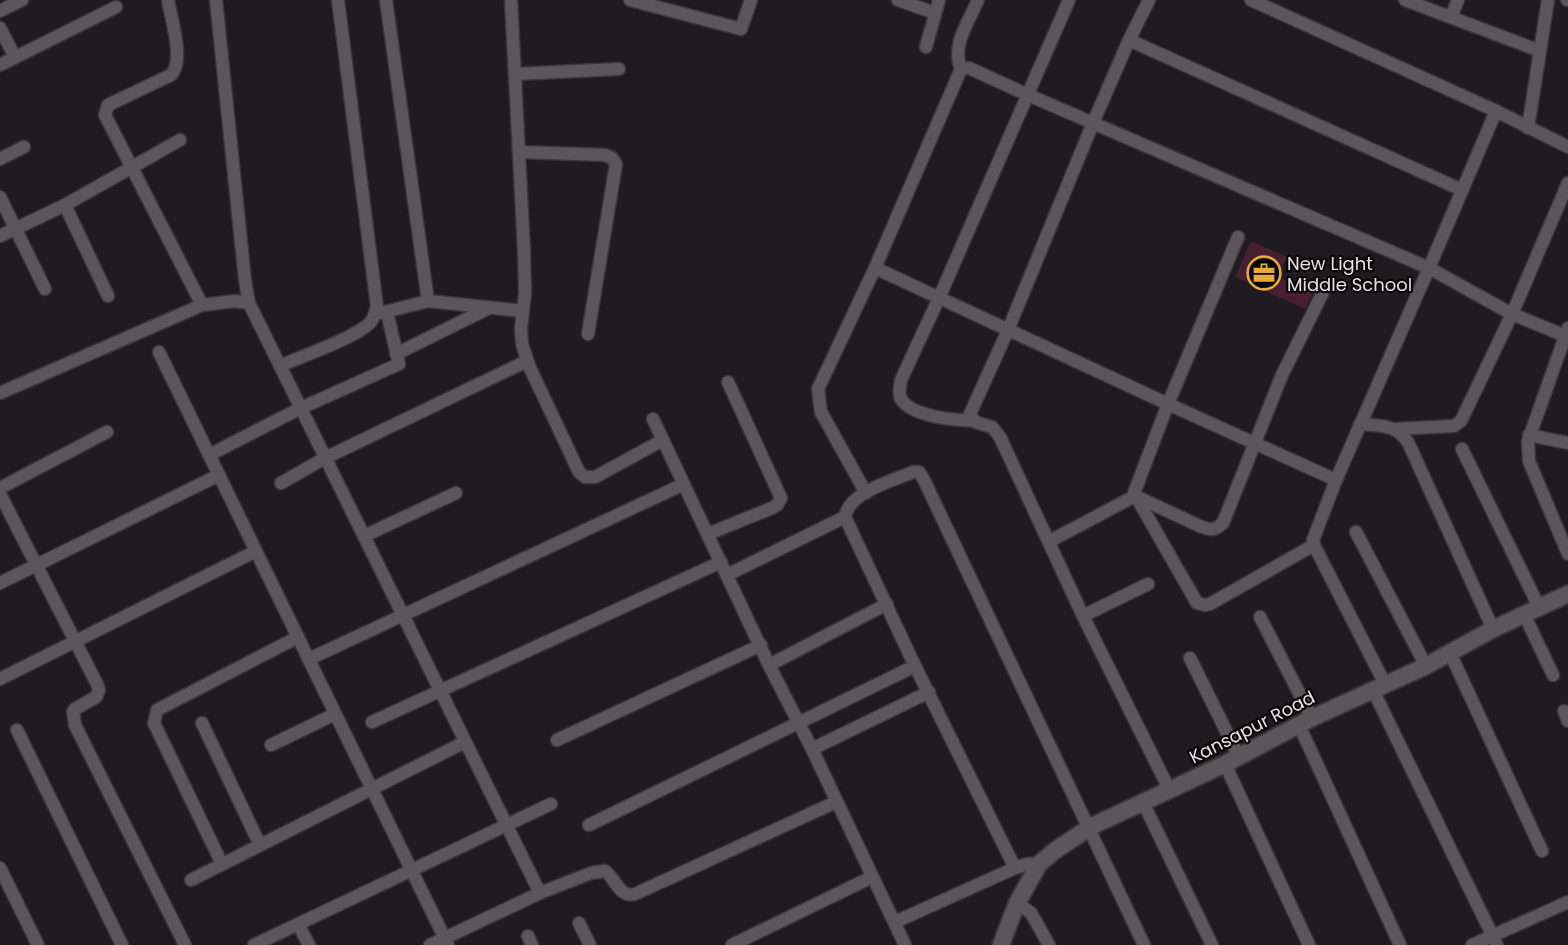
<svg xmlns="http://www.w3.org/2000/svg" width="1568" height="945" font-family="Poppins,sans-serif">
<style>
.building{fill:#481e33}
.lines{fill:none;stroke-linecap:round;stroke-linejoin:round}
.street-casing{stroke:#393739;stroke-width:15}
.secondary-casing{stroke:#393739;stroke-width:20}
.street{stroke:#5b565a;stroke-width:12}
.secondary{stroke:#5b565a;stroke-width:16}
.labels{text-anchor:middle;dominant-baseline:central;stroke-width:4.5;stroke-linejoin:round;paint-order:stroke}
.poi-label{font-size:18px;fill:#e5e3e5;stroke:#080607;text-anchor:start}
.street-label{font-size:18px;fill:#e5e3e5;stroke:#080607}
</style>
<rect width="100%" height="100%" fill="#1f1b1e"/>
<polygon class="building" points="1251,241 1287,257 1278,277 1313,293 1305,309 1235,277"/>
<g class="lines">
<defs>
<g id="street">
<path d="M168,0c3,19 17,61 3,75l-63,30 -3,10 97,190"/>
<polyline points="216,0 245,280 249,303 540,893"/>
<polyline points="386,0 428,301"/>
<polyline points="511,0 524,251 525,293 521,328 522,344 530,368 579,472 585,477 595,477 663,440"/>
<polyline points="630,0 741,29 751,0"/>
<polyline points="898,0 935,13"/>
<polyline points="1149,0 1129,40 1093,123 1008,330 970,414 975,422 992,427 1000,437 1083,616 1169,789"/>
<polyline points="1251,0 1496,111 1568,147"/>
<polyline points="1405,0 1540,51"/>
<polyline points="1567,0 1568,0"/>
<polyline points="0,11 22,0"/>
<polyline points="1451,17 1458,0"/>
<polyline points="0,28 15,57"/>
<polyline points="1129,40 1462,190"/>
<polyline points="926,47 939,0"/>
<polyline points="0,65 116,7"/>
<polyline points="961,69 969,68 1028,95 1429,268 1496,111"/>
<polyline points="515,74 619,69"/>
<polyline points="1528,128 1548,0"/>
<polyline points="520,152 605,155 612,158 616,164 588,334"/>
<polyline points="0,159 24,147"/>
<polyline points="0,197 45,289"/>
<polyline points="65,205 108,296"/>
<polyline points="0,236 65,205 180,140"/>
<polyline points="1238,237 1168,404 1134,493 1197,603 1205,605 1210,604 1314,545"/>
<polyline points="875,268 1168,404 1336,480"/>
<polyline points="381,313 428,301 523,311"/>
<polyline points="1568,328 1528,441 1529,461 1568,554"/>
<polyline points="159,352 448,945"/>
<polyline points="396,354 489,308"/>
<path d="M280,366c19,-9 82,-30 92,-46 2,-3 3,-9 5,-13l-39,-307"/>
<polyline points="0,393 202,305 235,301 249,303"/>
<polyline points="653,419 769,665 812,749 905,945"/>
<path d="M973,420c-18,1 -62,-4 -72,-21 -3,-6 -1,-13 0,-19l38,-82 130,-298"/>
<path d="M1360,424c20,2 36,0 48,18l85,187"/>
<polyline points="1396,429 1454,426 1461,421 1512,314 1568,183"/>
<polyline points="1529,435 1568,443"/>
<polyline points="1462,449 1539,607"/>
<polyline points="209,455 301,408 399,364 387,312"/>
<polyline points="281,483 325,458 527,361"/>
<polyline points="0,488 107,432"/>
<path d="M866,493l-45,-81 -3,-23 57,-121 86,-199c-10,-23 8,-48 17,-69"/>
<polyline points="0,494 97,684 99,690 96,697 75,709 73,712 75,725 185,945"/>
<polyline points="1356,532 1426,666"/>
<polyline points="708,534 772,508 777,505 781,498 728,382"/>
<polyline points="364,536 456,493"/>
<path d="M1050,541l85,-45 67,31c9,3 14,3 21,-4l59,-148 45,-91"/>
<polyline points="727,575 845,517"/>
<polyline points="0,583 219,475"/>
<polyline points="1524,614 1553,675"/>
<polyline points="1083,616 1148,584"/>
<polyline points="1260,617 1312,718"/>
<polyline points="1450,653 1542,851"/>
<polyline points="1190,658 1239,757"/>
<polyline points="309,659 684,484"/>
<polyline points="769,665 887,604"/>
<polyline points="0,679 256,551"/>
<polyline points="1385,684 1314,545 1313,540 1336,480 1429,268 1512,314 1568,337"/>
<polyline points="1373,690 1497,945"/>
<polyline points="1564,711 1568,721"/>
<polyline points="372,722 721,562"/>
<polyline points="202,723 260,845"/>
<polyline points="1299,725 1400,945"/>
<polyline points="17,730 122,945"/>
<polyline points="557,740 761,645"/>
<polyline points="271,745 335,714"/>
<polyline points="812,749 929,692"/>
<polyline points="1225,764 1309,945"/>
<polyline points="1143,802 1212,945"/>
<polyline points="589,825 915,666"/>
<polyline points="222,864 154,723 157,710 298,637"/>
<polyline points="0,868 38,945"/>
<path d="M1015,868l-100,-202 -70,-149c4,-25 47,-36 68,-45h6l5,8 220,465"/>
<polyline points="191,880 465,742"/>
<polyline points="1017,903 1031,913 1049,945"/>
<polyline points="895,922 1015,868 1027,864 1039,864"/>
<polyline points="579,923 590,945"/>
<polyline points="298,924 309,945"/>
<polyline points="528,936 532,945"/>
<polyline points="254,945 551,804"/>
<path d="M430,945l110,-52 51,-20 14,-2c11,8 14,27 30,23l201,-92"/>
<polyline points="732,945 872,877"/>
<polyline points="1472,945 1568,902"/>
</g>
<polyline id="secondary" points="1001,945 1017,903 1039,864 1053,852 1090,827 1225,764 1312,718 1426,666 1493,629 1568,594"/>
</defs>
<use href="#street" class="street-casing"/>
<use href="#secondary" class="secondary-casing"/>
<use href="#street" class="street"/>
<use href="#secondary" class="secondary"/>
</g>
<defs>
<symbol id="office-ring" viewBox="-11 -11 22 22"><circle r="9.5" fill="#080607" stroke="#e8ab37" stroke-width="1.5"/><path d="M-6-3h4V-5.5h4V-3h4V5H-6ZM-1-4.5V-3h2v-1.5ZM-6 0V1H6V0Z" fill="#e8ab37"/></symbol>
</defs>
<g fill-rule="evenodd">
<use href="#office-ring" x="1245" y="254" width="38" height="38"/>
</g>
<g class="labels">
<g class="poi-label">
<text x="1287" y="263">New Light<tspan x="1287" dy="21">Middle School</tspan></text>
</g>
<g class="street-label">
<text transform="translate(1252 727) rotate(-27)">Kansapur Road</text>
</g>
</g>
</svg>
